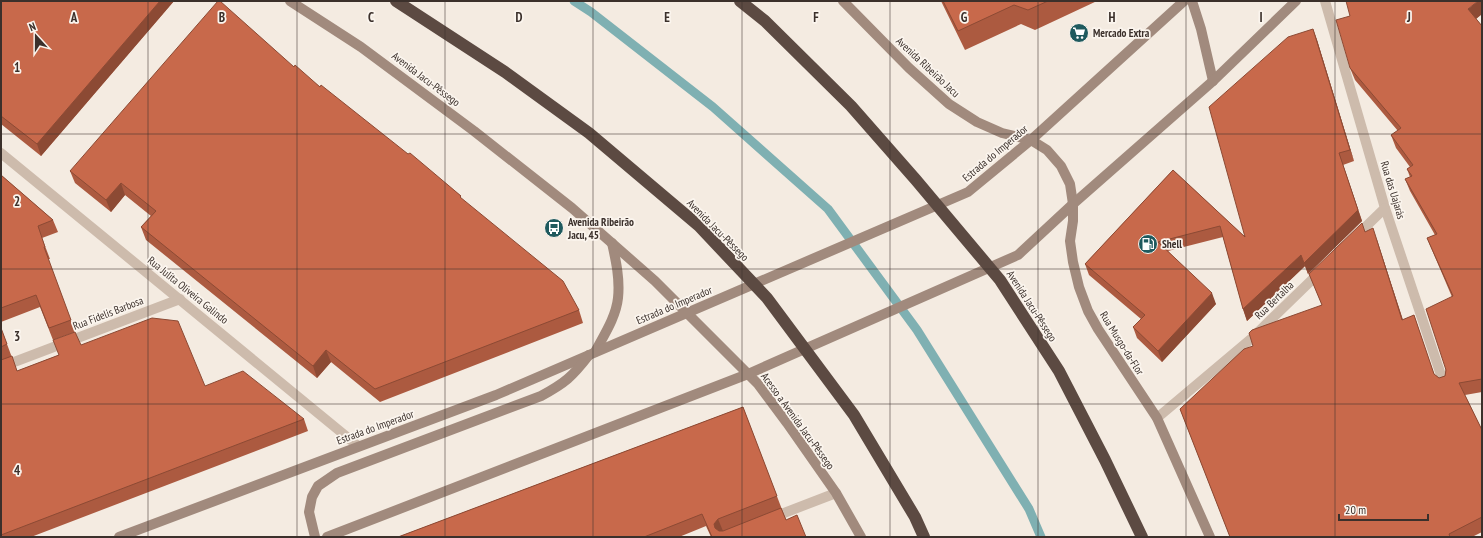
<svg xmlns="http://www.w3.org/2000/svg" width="1483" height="538" font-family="'PT Sans Narrow',sans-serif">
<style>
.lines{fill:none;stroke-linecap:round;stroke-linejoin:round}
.stream{stroke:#7fb0b2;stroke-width:9}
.street{stroke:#cdbbac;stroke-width:10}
.secondary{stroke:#a18a7d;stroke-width:10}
.highway-bridge{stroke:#5c4a42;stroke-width:12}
.wall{fill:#ac5a40}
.shaded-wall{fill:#8c4a34}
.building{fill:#c8694b;stroke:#8c4a34}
.grid{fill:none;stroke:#3b302b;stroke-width:1;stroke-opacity:0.55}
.labels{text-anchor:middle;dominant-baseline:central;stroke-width:3.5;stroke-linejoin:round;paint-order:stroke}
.poi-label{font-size:11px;font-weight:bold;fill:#3b302b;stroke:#fbf5ee;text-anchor:start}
.street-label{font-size:11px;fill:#3b302b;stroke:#fbf5ee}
.grid-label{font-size:13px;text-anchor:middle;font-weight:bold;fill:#3b302b;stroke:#fbf5ee;stroke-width:3.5;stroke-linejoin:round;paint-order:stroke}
</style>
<rect width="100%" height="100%" fill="#f4ebe1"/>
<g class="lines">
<polyline class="stream" points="574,1 591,12 713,107 828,209 917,330 1029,509 1041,537"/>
<g class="street">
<polyline points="1325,1 1385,208 1444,384"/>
<polyline points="1,153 358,446"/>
<polyline points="1355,237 1385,208"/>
<polyline points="1,367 180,299"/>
<polyline points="1157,418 1252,338 1321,271"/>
<polyline points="771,518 836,493"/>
</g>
<g class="secondary">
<polyline points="290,1 361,47 474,131 572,208 655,281 758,384 787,423 836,493 861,537"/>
<polyline points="843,1 909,68 949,104 977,122 1002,133 1031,140 1047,150 1061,166 1070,184 1073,204 1073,221 1070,241 1073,262 1079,287 1088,311 1098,329 1157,418 1210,537"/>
<polyline points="1192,1 1201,29 1213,81"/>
<path d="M595,352c9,-17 21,-35 23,-54 2,-19 -2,-37 -6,-55"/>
<polyline points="119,537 496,395 968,192 1031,140 1184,1"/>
<path d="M315,537l-6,-25 3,-15 6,-11 19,-13 204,-77c24,-13 31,-19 48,-41"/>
<polyline points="327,537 748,374 1018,255 1073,204 1213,81 1296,1"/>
</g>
<g class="highway-bridge">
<polyline points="396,1 505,72 589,133 699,226 767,298 854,415 915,517 924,537"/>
<polyline points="740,1 765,21 851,106 916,180 1000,280 1059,371 1105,460 1142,537"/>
</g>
</g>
<g class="wall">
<polygon points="1,1 174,1 41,156 1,124"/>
<polygon points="941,1 1097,1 1035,30 1021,24 965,50"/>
<polygon points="1482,14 1476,19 1482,26 1482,392 1465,395 1482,430 1482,532 1472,537 1230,537 1180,409 1253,346 1322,305 1309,274 1365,232 1377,240 1403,320 1414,315 1434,374 1439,378 1445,376 1452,297 1432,250 1427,238 1435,235 1410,191 1405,179 1410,177 1407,169 1410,167 1396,148 1391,135 1398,131 1355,80 1350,68"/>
<polygon points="1313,29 1317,40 1354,161 1343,165 1362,221 1308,274 1305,266 1247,321 1243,309 1223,237 1168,251 1216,304 1162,362 1137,338 1133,327 1141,319 1089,275 1085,264 1173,170 1245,237"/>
<polygon points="294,67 320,87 461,196 461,199 579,310 583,323 380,402 331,362 317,378 146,240 141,227 151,216 125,195 111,212 75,183 70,171"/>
<polygon points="1,175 53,220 58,232 42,238 50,259 48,259 75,332 53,340 40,307 1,322"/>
<polygon points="1,328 17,371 59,355 81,345 304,419 308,431 31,537 1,537"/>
<polygon points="743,407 786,520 806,537 711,537 706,526 679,537 398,537"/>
</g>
<g class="shaded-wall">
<polygon points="160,1 174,1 41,156 37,144"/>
<polygon points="1478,1 1482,1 1482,14 1472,22 1468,9"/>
<polygon points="1313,29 1317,40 1354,161 1350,150"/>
<polygon points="1339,153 1362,221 1308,274 1304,263"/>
<polygon points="121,183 125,195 111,212 106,200"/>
<polygon points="1373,228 1377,240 1407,333 1402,320"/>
<polygon points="1301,255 1305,266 1247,321 1243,309"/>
<polygon points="1212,293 1216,304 1162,362 1158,351"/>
<polygon points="326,350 331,362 317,378 313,366"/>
<polygon points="718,519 723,531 719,536 715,528 714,524"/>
</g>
<g class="building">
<polygon points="1,1 160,1 37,144 1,116"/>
<polygon points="218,1 220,1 294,67 295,65 320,87 321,85 408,154 410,153 461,196 460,197 563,281 579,310 375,389 326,350 313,366 141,227 156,211 121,183 106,200 70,171"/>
<polygon points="943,1 1048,1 1028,10 1014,5 958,31"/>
<polygon points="1346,1 1478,1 1468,9 1482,26 1482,379 1459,383 1482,430 1482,517 1449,534 1450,537 1230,537 1180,409 1244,349 1253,346 1249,333 1252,330 1322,305 1309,274 1362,223 1365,232 1373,228 1402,320 1414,315 1434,374 1439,378 1445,376 1446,370 1426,309 1453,296 1427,238 1437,234 1405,179 1412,176 1407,169 1413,165 1391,135 1401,128 1350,68 1336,20 1350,16"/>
<polygon points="1313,29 1350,150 1339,153 1358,210 1304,263 1301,255 1243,309 1220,226 1158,242 1212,293 1158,351 1133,327 1145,315 1085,264 1173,170 1245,237 1209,107 1288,37"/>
<polygon points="1,175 53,220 38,226 45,247 44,247 71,320 49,328 36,295 1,308"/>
<polygon points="152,318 178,321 205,386 243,371 304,419 1,535 1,360 12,356 17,371 59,355 53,340 75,332 81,345"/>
<polygon points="1,328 7,344 1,347"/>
<polygon points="743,407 777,496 718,519 714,524 715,528 719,531 723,531 781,508 786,520 797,515 806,537 712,537 702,514 644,537 398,537"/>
</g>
<path class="grid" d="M148,1v536M297,1v536M445,1v536M593,1v536M742,1v536M890,1v536M1038,1v536M1186,1v536M1335,1v536M1,134h1481M1,269h1481M1,404h1481"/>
<defs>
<symbol id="supermarket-disc" viewBox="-11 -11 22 22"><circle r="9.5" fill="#1f5a5e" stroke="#fbf5ee"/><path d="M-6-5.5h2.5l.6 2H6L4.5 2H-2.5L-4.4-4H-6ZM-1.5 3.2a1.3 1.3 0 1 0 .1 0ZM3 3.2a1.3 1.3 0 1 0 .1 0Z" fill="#fff"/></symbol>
<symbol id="bus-disc" viewBox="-11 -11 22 22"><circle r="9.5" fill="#1f5a5e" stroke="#fbf5ee"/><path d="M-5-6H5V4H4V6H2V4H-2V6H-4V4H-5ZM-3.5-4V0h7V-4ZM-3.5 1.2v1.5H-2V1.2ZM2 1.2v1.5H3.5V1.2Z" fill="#fff"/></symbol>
<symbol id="fuel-disc" viewBox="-11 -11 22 22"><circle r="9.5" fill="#1f5a5e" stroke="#fbf5ee"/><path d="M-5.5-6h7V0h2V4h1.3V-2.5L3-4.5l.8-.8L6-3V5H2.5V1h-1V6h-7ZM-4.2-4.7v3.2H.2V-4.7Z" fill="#fff"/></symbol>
</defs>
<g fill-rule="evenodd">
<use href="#supermarket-disc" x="1068" y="22" width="22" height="22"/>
<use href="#bus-disc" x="543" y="217" width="22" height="22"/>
<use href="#fuel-disc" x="1137" y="233" width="22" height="22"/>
</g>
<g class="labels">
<g class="poi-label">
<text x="1093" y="33">Mercado Extra</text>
<text x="568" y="222">Avenida Ribeirão<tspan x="568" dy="13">Jacu, 45</tspan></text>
<text x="1162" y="244">Shell</text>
</g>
<g class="street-label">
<text transform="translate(928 67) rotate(43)">Avenida Ribeirão Jacu</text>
<text transform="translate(426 79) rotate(37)">Avenida Jacu-Pêssego</text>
<text transform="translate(995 153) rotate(-40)">Estrada do Imperador</text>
<text transform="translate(1393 190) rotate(73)">Rua das Uajarás</text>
<text transform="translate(718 230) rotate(45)">Avenida Jacu-Pêssego</text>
<text transform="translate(188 290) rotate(39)">Rua Julita Oliveira Galindo</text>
<text transform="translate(1274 300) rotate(-44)">Rua Bertalha</text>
<text transform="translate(674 305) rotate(-23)">Estrada do Imperador</text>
<text transform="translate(1032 306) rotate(57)">Avenida Jacu-Pêssego</text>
<text transform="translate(108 313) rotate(-21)">Rua Fidelis Barbosa</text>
<text transform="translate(1122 343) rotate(58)">Rua Musgo-da-Flor</text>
<text transform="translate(798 421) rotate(54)">Acesso a Avenida Jacu-Pêssego</text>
<text transform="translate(375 427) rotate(-20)">Estrada do Imperador</text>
</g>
</g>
<g class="grid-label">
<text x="74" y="22">A</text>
<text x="222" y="22">B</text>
<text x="371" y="22">C</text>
<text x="519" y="22">D</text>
<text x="667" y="22">E</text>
<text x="816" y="22">F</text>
<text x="964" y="22">G</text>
<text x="1112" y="22">H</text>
<text x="1261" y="22">I</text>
<text x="1409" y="22">J</text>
<text x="17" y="72">1</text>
<text x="17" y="206">2</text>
<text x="17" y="341">3</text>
<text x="17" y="475">4</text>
</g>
<rect width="1483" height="538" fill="none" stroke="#3b302b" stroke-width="4"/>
<g transform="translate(36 36) rotate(339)" stroke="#fbf5ee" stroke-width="3" paint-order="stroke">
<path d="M0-3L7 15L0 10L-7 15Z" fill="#3b302b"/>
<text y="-6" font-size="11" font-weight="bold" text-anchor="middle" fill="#3b302b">N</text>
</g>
<path d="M1339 514v6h89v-6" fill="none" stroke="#3b302b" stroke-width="2"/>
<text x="1345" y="514" font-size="12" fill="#3b302b" stroke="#fbf5ee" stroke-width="3" paint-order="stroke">20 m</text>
</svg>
